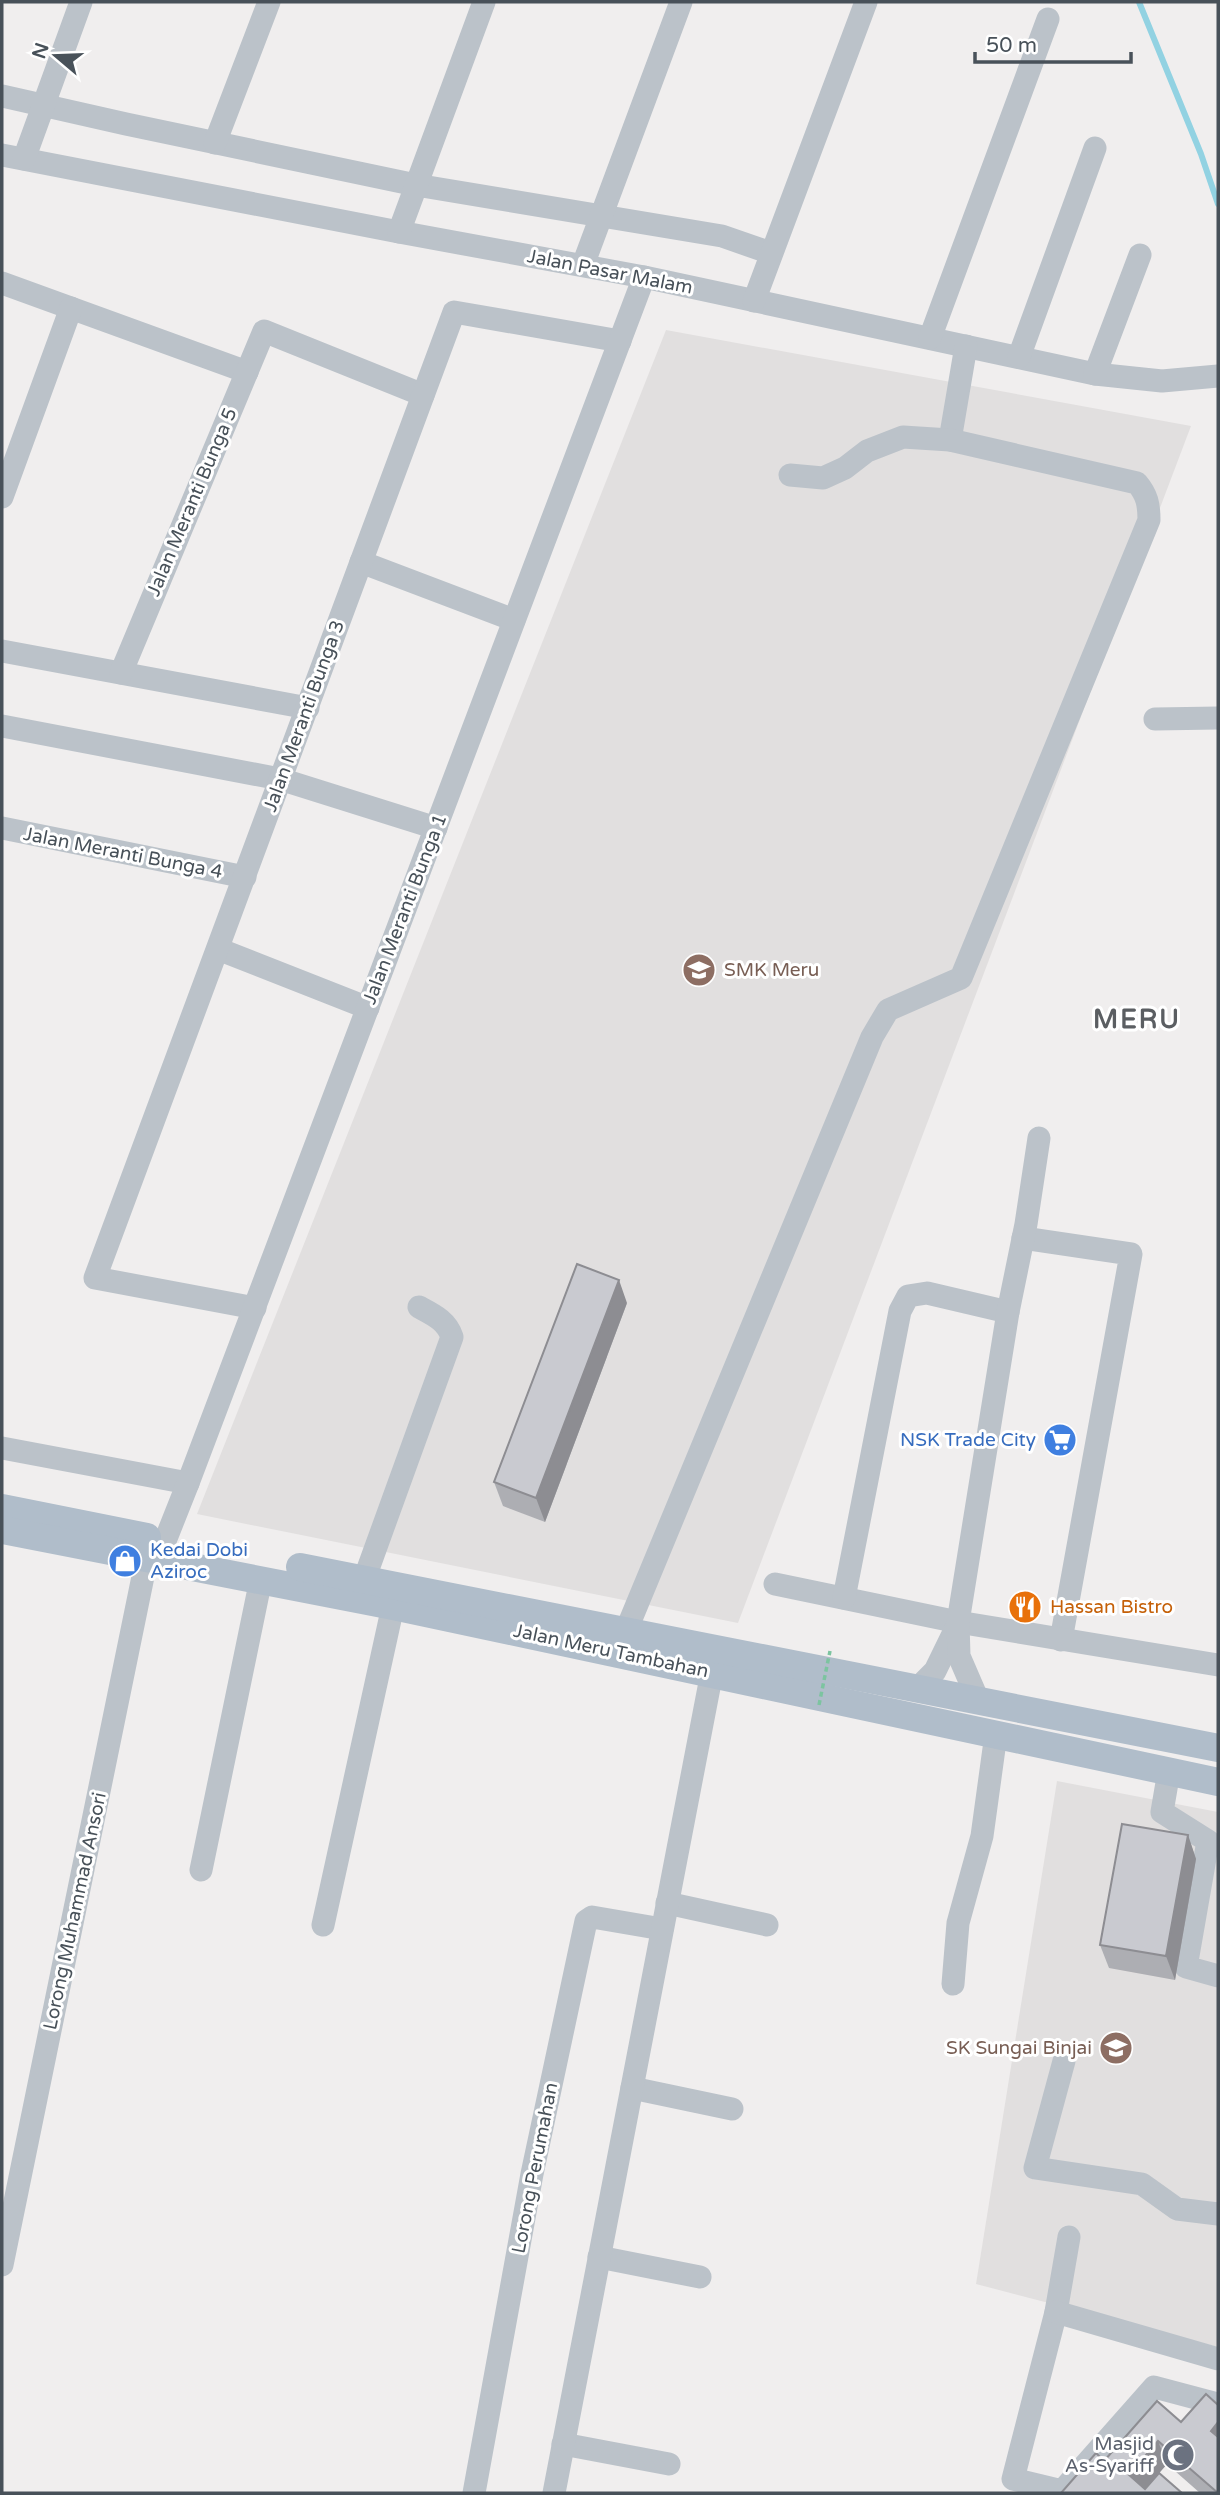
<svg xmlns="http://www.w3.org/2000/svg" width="1220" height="2495" font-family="'Varela Round',sans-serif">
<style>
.education{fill:#e1dfdf}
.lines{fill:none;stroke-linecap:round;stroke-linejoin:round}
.stream{stroke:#92d2e2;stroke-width:6}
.minor{stroke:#bbc2c9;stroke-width:23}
.major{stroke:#b0bdca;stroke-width:28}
.path-bridge{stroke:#7cc4a0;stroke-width:3.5;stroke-dasharray:5 3.5;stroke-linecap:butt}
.wall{fill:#adaeb3}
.shaded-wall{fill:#8d8d92}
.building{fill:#c9cad0;stroke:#8d8d92;stroke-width:2}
.labels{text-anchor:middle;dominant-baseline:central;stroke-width:6;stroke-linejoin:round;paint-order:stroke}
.street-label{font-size:19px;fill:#485159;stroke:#fff}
.education-label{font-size:19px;fill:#785e54;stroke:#fff;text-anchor:start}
.shop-label{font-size:19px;fill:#366cbe;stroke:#fff;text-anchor:end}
.food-label{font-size:19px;fill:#c56008;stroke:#fff;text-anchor:start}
.worship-label{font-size:19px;fill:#5b616d;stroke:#fff;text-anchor:end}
.district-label{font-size:26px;font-weight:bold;letter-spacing:2px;fill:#5b5e62;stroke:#fff}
</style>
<rect width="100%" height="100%" fill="#f0eeee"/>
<g class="education">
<polygon points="666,330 1191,426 738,1623 197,1514"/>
<polygon points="1057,1781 1218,1812 1218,2347 976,2284"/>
</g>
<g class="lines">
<polyline class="stream" points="1139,2 1201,154 1218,204"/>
<g class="minor">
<polyline points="2,96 126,124 416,185 722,236 771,253"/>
<polyline points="215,143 269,2"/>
<polyline points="2,155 399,232 644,277 1095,374 1162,381 1218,376"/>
<polyline points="24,159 81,2"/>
<polyline points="399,232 484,2"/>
<polyline points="583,265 681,2"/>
<polyline points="2,283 247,372"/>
<polyline points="754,301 866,2"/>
<polyline points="930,338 1048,19"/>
<polyline points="1019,357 1095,148"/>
<polyline points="1095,374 1140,255"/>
<polyline points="950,440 966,346"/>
<polyline points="2,497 71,308"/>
<polyline points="361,562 514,620"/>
<polyline points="2,651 308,708"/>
<polyline points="121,673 264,331 423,395"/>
<polyline points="1155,719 1218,718"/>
<polyline points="2,726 280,779 436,828"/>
<polyline points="2,828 245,877"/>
<polyline points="218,949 368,1008"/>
<polyline points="1023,1238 1131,1254 1061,1640"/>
<polyline points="255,1308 95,1278 454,312 620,341"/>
<polyline points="2,1448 188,1483"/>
<polyline points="165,1541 188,1483 644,277"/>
<path d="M364,1580l88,-243c-5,-16 -18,-22 -33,-30"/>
<polyline points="775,1584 958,1622 1218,1665"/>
<polyline points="844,1598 900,1311 908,1296 927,1293 1008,1312"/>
<path d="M626,1631l246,-594 16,-27 73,-32 188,-458c0,-16 -2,-25 -12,-37l-187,-43 -47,-3 -36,14 -22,17 -22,10 -33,-3"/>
<polyline points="918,1688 935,1671 955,1630"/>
<polyline points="978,1700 959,1656 958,1622 1008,1312 1026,1224 1039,1138"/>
<polyline points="1169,1771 1162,1812 1208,1841 1186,1967 1218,1976"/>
<polyline points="201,1870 261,1579"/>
<polyline points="667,1903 767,1925"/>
<polyline points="323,1925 393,1606"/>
<polyline points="953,1984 958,1923 982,1836 996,1734"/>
<polyline points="1064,2061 1035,2168 1142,2184 1177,2209 1218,2214"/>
<polyline points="632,2088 732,2109"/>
<polyline points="1069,2237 1056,2312 1013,2479 1062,2491 1154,2387 1218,2404"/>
<polyline points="599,2257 700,2277"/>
<polyline points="2,2265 147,1557"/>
<polyline points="1056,2312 1218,2359"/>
<polyline points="563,2444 669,2464"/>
<polyline points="474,2493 532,2174 586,1921 592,1917 662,1929"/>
<polyline points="554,2493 712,1672"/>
</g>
<g class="major">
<polyline points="2,1508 147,1537"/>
<polyline points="2,1530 393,1606 1218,1782"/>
<polyline points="300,1567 1218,1748"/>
</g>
<polyline class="path-bridge" points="819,1705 830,1651"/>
</g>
<g class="wall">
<polygon points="627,1303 545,1522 503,1506 494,1482"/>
<polygon points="1188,1835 1196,1859 1175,1980 1109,1968 1100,1945"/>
<polygon points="1181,2422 1218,2493 1200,2493 1167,2464 1159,2473 1104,2461"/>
</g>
<g class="shaded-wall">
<polygon points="619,1280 627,1303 545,1522 536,1498"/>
<polygon points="1188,1835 1196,1859 1175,1980 1166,1956"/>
<polygon points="1218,2422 1218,2451 1211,2431"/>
<polygon points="1158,2441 1167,2464 1142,2493 1129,2475"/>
</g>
<g class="building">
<polygon points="577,1264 619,1280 536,1498 494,1482"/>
<polygon points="1122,1824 1188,1835 1166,1956 1100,1945"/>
<polygon points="1206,2394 1218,2405 1218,2422 1211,2431 1218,2437 1218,2493 1158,2441 1129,2475 1145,2489 1159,2473 1182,2493 1061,2493 1096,2453 1104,2461 1157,2401 1181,2422"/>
</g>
<defs>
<symbol id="school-disc" viewBox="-11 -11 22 22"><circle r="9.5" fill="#8d6e63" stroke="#fff"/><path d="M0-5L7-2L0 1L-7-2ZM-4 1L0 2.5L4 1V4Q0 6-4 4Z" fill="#fff"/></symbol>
<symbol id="supermarket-disc" viewBox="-11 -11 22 22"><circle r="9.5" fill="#3f7fe0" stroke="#fff"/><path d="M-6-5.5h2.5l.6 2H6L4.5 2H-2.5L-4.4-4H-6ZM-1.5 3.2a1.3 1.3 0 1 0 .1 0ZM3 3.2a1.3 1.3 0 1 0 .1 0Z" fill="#fff"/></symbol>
<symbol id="shop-disc" viewBox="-11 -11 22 22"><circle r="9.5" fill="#3f7fe0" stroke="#fff"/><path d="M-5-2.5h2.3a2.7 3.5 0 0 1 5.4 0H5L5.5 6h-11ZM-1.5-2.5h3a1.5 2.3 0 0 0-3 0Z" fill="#fff"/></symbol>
<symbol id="restaurant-disc" viewBox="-11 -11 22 22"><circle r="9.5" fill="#e8710a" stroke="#fff"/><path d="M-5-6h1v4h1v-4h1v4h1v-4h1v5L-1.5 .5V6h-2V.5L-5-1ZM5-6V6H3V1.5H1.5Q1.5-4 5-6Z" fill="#fff"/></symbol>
<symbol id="mosque-disc" viewBox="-11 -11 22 22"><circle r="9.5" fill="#6b7280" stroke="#fff"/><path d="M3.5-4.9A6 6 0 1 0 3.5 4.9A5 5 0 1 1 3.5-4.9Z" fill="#fff"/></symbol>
</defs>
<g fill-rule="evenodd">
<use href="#school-disc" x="680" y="951" width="38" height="38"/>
<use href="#supermarket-disc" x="1041" y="1421" width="38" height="38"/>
<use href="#shop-disc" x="106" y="1542" width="38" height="38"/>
<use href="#restaurant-disc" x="1006" y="1588" width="38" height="38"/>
<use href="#school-disc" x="1097" y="2029" width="38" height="38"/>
<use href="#mosque-disc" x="1159" y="2436" width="38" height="38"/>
</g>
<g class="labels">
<g class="street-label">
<text transform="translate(610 272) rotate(11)">Jalan Pasar Malam</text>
<text transform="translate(192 502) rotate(-67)">Jalan Meranti Bunga 5</text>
<text transform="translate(304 716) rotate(-70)">Jalan Meranti Bunga 3</text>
<text transform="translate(123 853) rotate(11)">Jalan Meranti Bunga 4</text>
<text transform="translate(405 909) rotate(-69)">Jalan Meranti Bunga 1</text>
<text transform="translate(611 1651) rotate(12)">Jalan Meru Tambahan</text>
<text transform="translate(75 1911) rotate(-78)">Lorong Muhammad Ansori</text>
<text transform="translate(535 2168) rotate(-79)">Lorong Perumahan</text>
</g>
<g class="education-label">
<text x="724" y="970">SMK Meru</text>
<text x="1092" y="2048" text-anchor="end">SK Sungai Binjai</text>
</g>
<g class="shop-label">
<text x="1036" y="1440">NSK Trade City</text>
<text x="150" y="1550" text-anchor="start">Kedai Dobi<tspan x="150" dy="22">Aziroc</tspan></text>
</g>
<g class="food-label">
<text x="1050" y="1607">Hassan Bistro</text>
</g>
<g class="worship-label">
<text x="1154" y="2444">Masjid<tspan x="1154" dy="22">As-Syariff</tspan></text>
</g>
<g class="district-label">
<text x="1137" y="1019">MERU</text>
</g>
</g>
<rect width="1220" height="2495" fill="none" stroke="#485159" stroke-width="7"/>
<g transform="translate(56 56) rotate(289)" stroke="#ffffff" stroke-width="5" paint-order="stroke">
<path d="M0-5L12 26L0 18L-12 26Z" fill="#485159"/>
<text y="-10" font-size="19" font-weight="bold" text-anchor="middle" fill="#485159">N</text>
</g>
<path d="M975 52v10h156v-10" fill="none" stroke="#485159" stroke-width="3.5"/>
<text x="986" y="52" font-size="21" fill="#485159" stroke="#ffffff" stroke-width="5" paint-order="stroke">50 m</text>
</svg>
